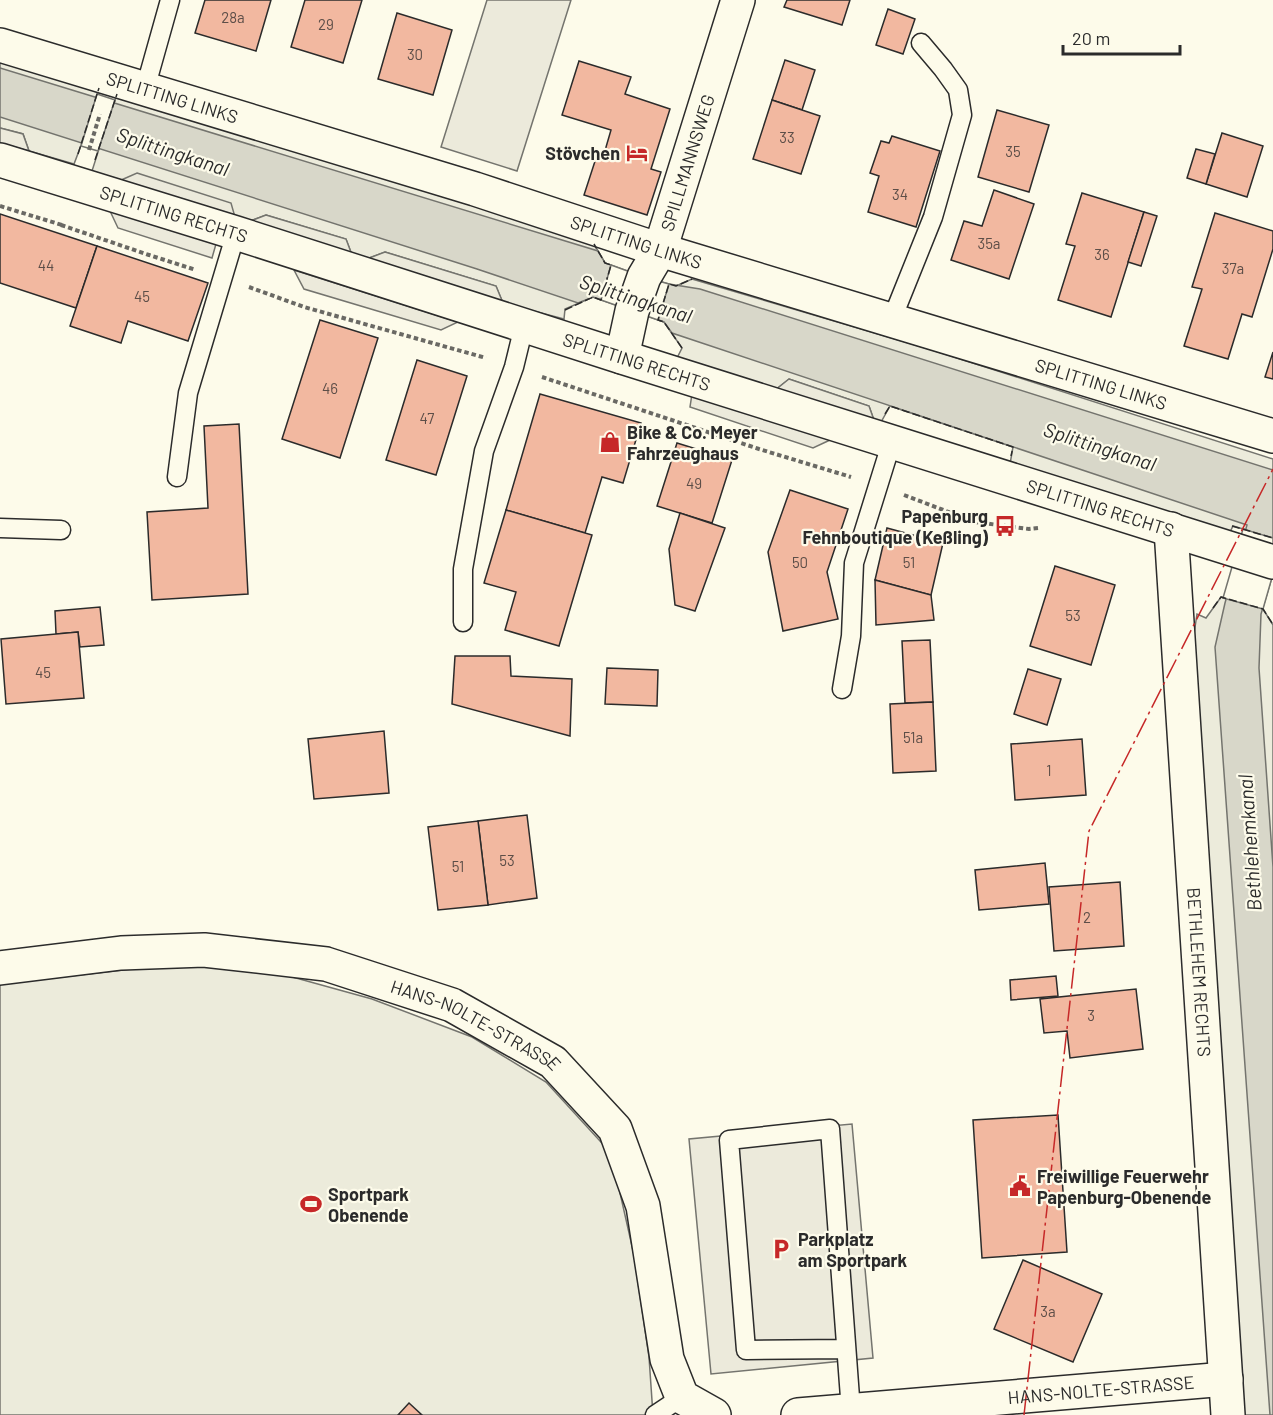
<svg xmlns="http://www.w3.org/2000/svg" width="1273" height="1415" font-family="Barlow,sans-serif">
<style>
.green{fill:#ecebdb;stroke:#74746e;stroke-width:1.5}
.parking{fill:#eceadb;stroke:#74746e;stroke-width:1.5}
.water{fill:#d8d7c9;stroke:#74746e;stroke-width:1.5}
.pier{fill:#fdfbea;stroke:#74746e;stroke-width:1.5}
.building{fill:#f2b8a0;stroke:#2b2b2b;stroke-width:1.5}
.lines{fill:none;stroke-linecap:round;stroke-linejoin:round}
.service-casing{stroke:#2b2b2b;stroke-width:21}
.minor-casing{stroke:#2b2b2b;stroke-width:36}
.tertiary-casing{stroke:#2b2b2b;stroke-width:36}
.secondary-casing{stroke:#2b2b2b;stroke-width:36}
.path{stroke:#6a6964;stroke-width:4;stroke-dasharray:4.5 3;stroke-linecap:butt}
.service{stroke:#fdfbea;stroke-width:18}
.minor{stroke:#fdfbea;stroke-width:33}
.tertiary{stroke:#fdfbea;stroke-width:33}
.secondary{stroke:#fdfbea;stroke-width:33}
.fence{stroke:#2b2b2b;stroke-width:1.5;stroke-dasharray:8 3;stroke-linecap:butt}
.power{stroke:#c62828;stroke-width:1.5;stroke-dasharray:21 4.5 3 4.5;stroke-linecap:butt}
.labels{text-anchor:middle;dominant-baseline:central;stroke-width:4.5;stroke-linejoin:round;paint-order:stroke}
.number-label{font-size:15px;fill:#5d4e48}
.street-label{font-size:18px;fill:#2b2b2b;stroke:#fdfbea}
.poi-label{font-size:18px;font-weight:bold;fill:#2b2b2b;stroke:#fdfbea;text-anchor:start}
.water-label{font-size:20px;font-style:italic;fill:#2b2b2b;stroke:#fdfbea}
</style>
<rect width="100%" height="100%" fill="#fdfbea"/>
<g class="green">
<polygon points="0,58 99,88 97,97 114,103 117,94 594,244 605,263 611,265 601,300 593,297 565,309 564,319 503,303 496,286 385,252 364,260 352,255 346,239 266,215 248,222 119,181 92,171 99,149 82,143 74,164 29,151 23,134 0,128"/>
<polygon points="692,279 929,349 1273,459 1273,538 1233,526 1230,532 1010,464 1013,447 890,406 880,424 875,423 869,406 789,379 774,391 677,358 682,348 664,322 658,320 669,284 676,286"/>
<polygon points="1221,597 1263,609 1273,625 1273,1415 1244,1415 1223,1103 1194,634 1197,614 1206,618"/>
<polygon points="176,964 278,973 372,999 472,1037 546,1082 611,1153 634,1255 649,1357 653,1415 0,1415 0,984"/>
</g>
<g class="parking">
<polygon points="487,0 571,0 517,171 441,147"/>
<polygon points="0,128 23,134 29,151 0,143"/>
<polygon points="137,173 231,203 235,217 119,181"/>
<polygon points="110,211 216,244 212,258 118,228"/>
<polygon points="266,215 346,239 352,255 248,222"/>
<polygon points="385,252 496,286 503,303 364,260"/>
<polygon points="294,270 458,322 441,330 304,289"/>
<polygon points="789,379 869,406 875,423 774,391"/>
<polygon points="692,394 830,440 813,448 690,407"/>
<polygon points="852,1124 873,1358 711,1374 689,1139"/>
</g>
<polygon class="water" points="0,68 598,251 605,263 644,277 669,284 700,289 1273,470 1273,574 1261,614 1259,668 1273,867 1273,1415 1270,1415 1215,647 1225,603 1247,525 672,333 664,322 593,297 578,303 477,269 0,117"/>
<g class="pier">
<polygon points="97,94 115,100 98,151 81,146"/>
<polygon points="611,265 644,277 669,284 658,320 601,300"/>
<polygon points="1243,529 1273,538 1273,574 1263,609 1223,598"/>
</g>
<g class="building">
<polygon points="205,0 271,0 256,51 195,33"/>
<polygon points="305,0 362,0 343,63 291,47"/>
<polygon points="787,0 850,0 842,25 784,7"/>
<polygon points="888,9 915,19 903,54 876,45"/>
<polygon points="397,13 452,30 433,95 378,79"/>
<polygon points="785,60 815,70 802,110 772,100"/>
<polygon points="579,61 631,77 625,94 670,109 651,169 661,172 647,215 584,195 598,152 604,154 611,130 562,115"/>
<polygon points="772,100 820,116 801,174 753,159"/>
<polygon points="997,110 1049,125 1029,192 978,177"/>
<polygon points="1222,133 1263,146 1247,197 1206,184"/>
<polygon points="892,136 940,151 916,227 868,212 879,176 870,173 881,141 889,143"/>
<polygon points="1196,149 1215,154 1206,184 1187,178"/>
<polygon points="994,190 1034,204 1009,279 951,260 964,221 982,226"/>
<polygon points="1082,193 1144,212 1111,317 1058,300 1075,246 1066,244"/>
<polygon points="1144,212 1157,216 1141,266 1128,262"/>
<polygon points="1215,213 1273,231 1273,249 1252,317 1242,314 1228,359 1184,346 1202,289 1192,287"/>
<polygon points="0,214 97,246 76,308 0,283"/>
<polygon points="97,246 208,283 188,341 128,321 121,343 70,326"/>
<polygon points="320,320 378,338 340,458 282,439"/>
<polygon points="1273,352 1273,379 1265,377"/>
<polygon points="417,360 467,376 436,475 386,460"/>
<polygon points="540,394 641,423 623,483 602,477 585,533 506,510"/>
<polygon points="239,424 248,594 152,600 147,512 208,508 204,426"/>
<polygon points="677,443 732,460 712,523 657,506"/>
<polygon points="790,490 848,509 827,572 838,619 783,631 768,552"/>
<polygon points="506,510 592,535 559,646 505,630 516,592 484,583"/>
<polygon points="680,513 725,528 695,611 675,605 669,549"/>
<polygon points="887,528 943,543 931,595 875,580"/>
<polygon points="1055,566 1115,585 1091,665 1030,646"/>
<polygon points="875,580 931,595 934,620 876,625"/>
<polygon points="100,607 104,645 80,647 78,632 56,634 55,611"/>
<polygon points="78,632 84,698 6,704 1,639"/>
<polygon points="930,640 933,702 905,703 902,641"/>
<polygon points="455,656 510,656 511,676 572,679 570,736 452,704"/>
<polygon points="607,668 658,670 657,706 605,704"/>
<polygon points="1028,669 1061,679 1047,725 1014,714"/>
<polygon points="933,702 936,771 893,773 890,704"/>
<polygon points="384,731 389,793 314,799 308,739"/>
<polygon points="1082,739 1086,795 1015,800 1011,744"/>
<polygon points="527,815 537,898 488,905 478,821"/>
<polygon points="478,821 488,905 438,910 428,827"/>
<polygon points="1045,863 1049,904 979,910 975,870"/>
<polygon points="1120,882 1124,946 1054,951 1049,887"/>
<polygon points="1056,976 1058,996 1011,1000 1010,980"/>
<polygon points="1136,989 1143,1049 1070,1058 1067,1031 1044,1033 1040,999"/>
<polygon points="1058,1115 1067,1252 982,1258 973,1120"/>
<polygon points="1023,1260 1102,1294 1073,1362 994,1329"/>
<polygon points="409,1403 422,1415 398,1415"/>
</g>
<g class="lines">
<defs>
<g id="service">
<polyline points="145,89 170,0"/>
<polyline points="892,319 933,217 962,115 958,90 943,69 921,43"/>
<polyline points="177,477 188,393 236,233"/>
<polyline points="0,528 61,530"/>
<polyline points="463,622 463,569 484,451 514,367 524,326"/>
<polyline points="842,689 851,636 854,563 892,441"/>
<polyline points="846,1349 746,1350 729,1140 830,1129 851,1411"/>
<polyline points="655,1415 682,1397"/>
</g>
<g id="minor">
<path id="s1" d="M0,45l475,144 185,61 613,186"/>
<path id="s2" d="M622,357l10,-46 12,-34 16,-27 78,-250"/>
<path id="s3" d="M0,968l121,-15 83,-3 122,14 126,41 101,57 62,67 28,77 24,153 15,38 32,18"/>
<path id="s4" d="M798,1415l428,-36"/>
</g>
<g id="tertiary">
<path id="s5" d="M1171,529l57,886"/>
</g>
<g id="secondary">
<path id="s6" d="M0,160l236,73 386,124 651,205"/>
</g>
</defs>
<use href="#service" class="service-casing"/>
<use href="#minor" class="minor-casing"/>
<use href="#tertiary" class="tertiary-casing"/>
<use href="#secondary" class="secondary-casing"/>
<g class="path">
<polyline points="89,150 100,114"/>
<polyline points="0,206 62,225"/>
<polyline points="61,225 149,255 196,270"/>
<polyline points="249,287 304,307 486,358"/>
<polyline points="542,377 759,449 851,477"/>
<polyline points="904,495 975,522 1029,529 1038,528"/>
</g>
<use href="#service" class="service"/>
<use href="#minor" class="minor"/>
<use href="#tertiary" class="tertiary"/>
<use href="#secondary" class="secondary"/>
<g class="fence">
<polyline points="78,154 99,88"/>
<polyline points="95,160 117,94"/>
<polyline points="565,310 593,297 601,300 611,265 605,263 594,244"/>
<polyline points="682,348 664,322 658,320 669,284 676,286 692,279"/>
<polyline points="885,414 890,406 1013,447 1011,456"/>
<polyline points="1232,526 1273,538"/>
<polyline points="1213,608 1221,597 1263,609 1272,623"/>
</g>
<polyline class="power" points="1024,1415 1089,831 1273,469"/>
</g>
<defs>
<symbol id="hotel-bare" viewBox="-9 -9 18 18"><path d="M-6-4.5h1.5V1H6V5H4.5V3h-9V5H-6ZM-4 0a1.8 1.8 0 1 1 3.6 0ZM.5 0V-2.5h3Q6-2.5 6 0Z" fill="#c62828" stroke="#fdfbea" stroke-width="2.5" paint-order="stroke"/></symbol>
<symbol id="shop-bare" viewBox="-9 -9 18 18"><path d="M-5-2.5h2.3a2.7 3.5 0 0 1 5.4 0H5L5.5 6h-11ZM-1.5-2.5h3a1.5 2.3 0 0 0-3 0Z" fill="#c62828" stroke="#fdfbea" stroke-width="2.5" paint-order="stroke"/></symbol>
<symbol id="bus-bare" viewBox="-9 -9 18 18"><path d="M-5-6H5V4H4V6H2V4H-2V6H-4V4H-5ZM-3.5-4V0h7V-4ZM-3.5 1.2v1.5H-2V1.2ZM2 1.2v1.5H3.5V1.2Z" fill="#c62828" stroke="#fdfbea" stroke-width="2.5" paint-order="stroke"/></symbol>
<symbol id="civic-bare" viewBox="-9 -9 18 18"><path d="M-.6-6.5H3V-4.5H.6V-3L4-1V1h2V6H-6V1h2V-1L-.6-3ZM-1.2 2.5V6h2.4V2.5Z" fill="#c62828" stroke="#fdfbea" stroke-width="2.5" paint-order="stroke"/></symbol>
<symbol id="stadium-bare" viewBox="-9 -9 18 18"><path d="M0-5a6.5 5 0 1 0 0 10a6.5 5 0 1 0 0-10ZM-3.5-1.8h7v3.6h-7Z" fill="#c62828" stroke="#fdfbea" stroke-width="2.5" paint-order="stroke"/></symbol>
<symbol id="parking-bare" viewBox="-9 -9 18 18"><path d="M-3.5-5.5H1a3.5 3.5 0 0 1 0 7H-1V5.5H-3.5ZM-1-3.4V-.6H.8a1.4 1.4 0 0 0 0-2.8Z" fill="#c62828" stroke="#fdfbea" stroke-width="2.5" paint-order="stroke"/></symbol>
</defs>
<g fill-rule="evenodd">
<use href="#hotel-bare" x="622" y="138" width="30" height="30"/>
<use href="#shop-bare" x="595" y="427" width="30" height="30"/>
<use href="#bus-bare" x="990" y="511" width="30" height="30"/>
<use href="#civic-bare" x="1005" y="1171" width="30" height="30"/>
<use href="#stadium-bare" x="296" y="1189" width="30" height="30"/>
<use href="#parking-bare" x="766" y="1234" width="30" height="30"/>
</g>
<g class="labels">
<g class="number-label">
<text x="233" y="17">28a</text>
<text x="326" y="24">29</text>
<text x="415" y="54">30</text>
<text x="787" y="137">33</text>
<text x="1013" y="151">35</text>
<text x="900" y="194">34</text>
<text x="989" y="243">35a</text>
<text x="1102" y="254">36</text>
<text x="46" y="265">44</text>
<text x="1233" y="268">37a</text>
<text x="142" y="296">45</text>
<text x="330" y="388">46</text>
<text x="427" y="418">47</text>
<text x="694" y="483">49</text>
<text x="800" y="562">50</text>
<text x="909" y="562">51</text>
<text x="1073" y="615">53</text>
<text x="43" y="672">45</text>
<text x="913" y="737">51a</text>
<text x="1049" y="770">1</text>
<text x="507" y="860">53</text>
<text x="458" y="866">51</text>
<text x="1087" y="917">2</text>
<text x="1091" y="1015">3</text>
<text x="1048" y="1311">3a</text>
</g>
<g class="street-label">
<text stroke="none"><textPath href="#s1" startOffset="180">SPLITTING LINKS</textPath></text>
<text stroke="none"><textPath href="#s2" startOffset="206">SPILLMANNSWEG</textPath></text>
<text stroke="none"><textPath href="#s6" startOffset="182">SPLITTING RECHTS</textPath></text>
<text stroke="none"><textPath href="#s1" startOffset="666">SPLITTING LINKS</textPath></text>
<text stroke="none"><textPath href="#s6" startOffset="668">SPLITTING RECHTS</textPath></text>
<text stroke="none"><textPath href="#s1" startOffset="1152">SPLITTING LINKS</textPath></text>
<text stroke="none"><textPath href="#s6" startOffset="1154">SPLITTING RECHTS</textPath></text>
<text stroke="none"><textPath href="#s5" startOffset="444">BETHLEHEM RECHTS</textPath></text>
<text stroke="none"><textPath href="#s3" startOffset="490">HANS-NOLTE-STRASSE</textPath></text>
<text stroke="none"><textPath href="#s4" startOffset="304">HANS-NOLTE-STRASSE</textPath></text>
</g>
<g class="poi-label">
<text x="620" y="153" text-anchor="end">Stövchen</text>
<text x="627" y="432">Bike &amp; Co. Meyer<tspan x="627" dy="21">Fahrzeughaus</tspan></text>
<text x="988" y="516" text-anchor="end">Papenburg<tspan x="988" dy="21">Fehnboutique (Keßling)</tspan></text>
<text x="1037" y="1176">Freiwillige Feuerwehr<tspan x="1037" dy="21">Papenburg-Obenende</tspan></text>
<text x="328" y="1194">Sportpark<tspan x="328" dy="21">Obenende</tspan></text>
<text x="798" y="1239">Parkplatz<tspan x="798" dy="21">am Sportpark</tspan></text>
</g>
<g class="water-label">
<text transform="translate(173 151) rotate(18)">Splittingkanal</text>
<text transform="translate(636 298) rotate(18)">Splittingkanal</text>
<text transform="translate(1100 446) rotate(18)">Splittingkanal</text>
<text transform="translate(1249 843) rotate(-94)">Bethlehemkanal</text>
</g>
</g>
<path d="M1063 45v9h117v-9" fill="none" stroke="#2b2b2b" stroke-width="3"/>
<text x="1072" y="45" font-size="18" fill="#2b2b2b" stroke="#fdfbea" stroke-width="4.5" paint-order="stroke">20 m</text>
</svg>
